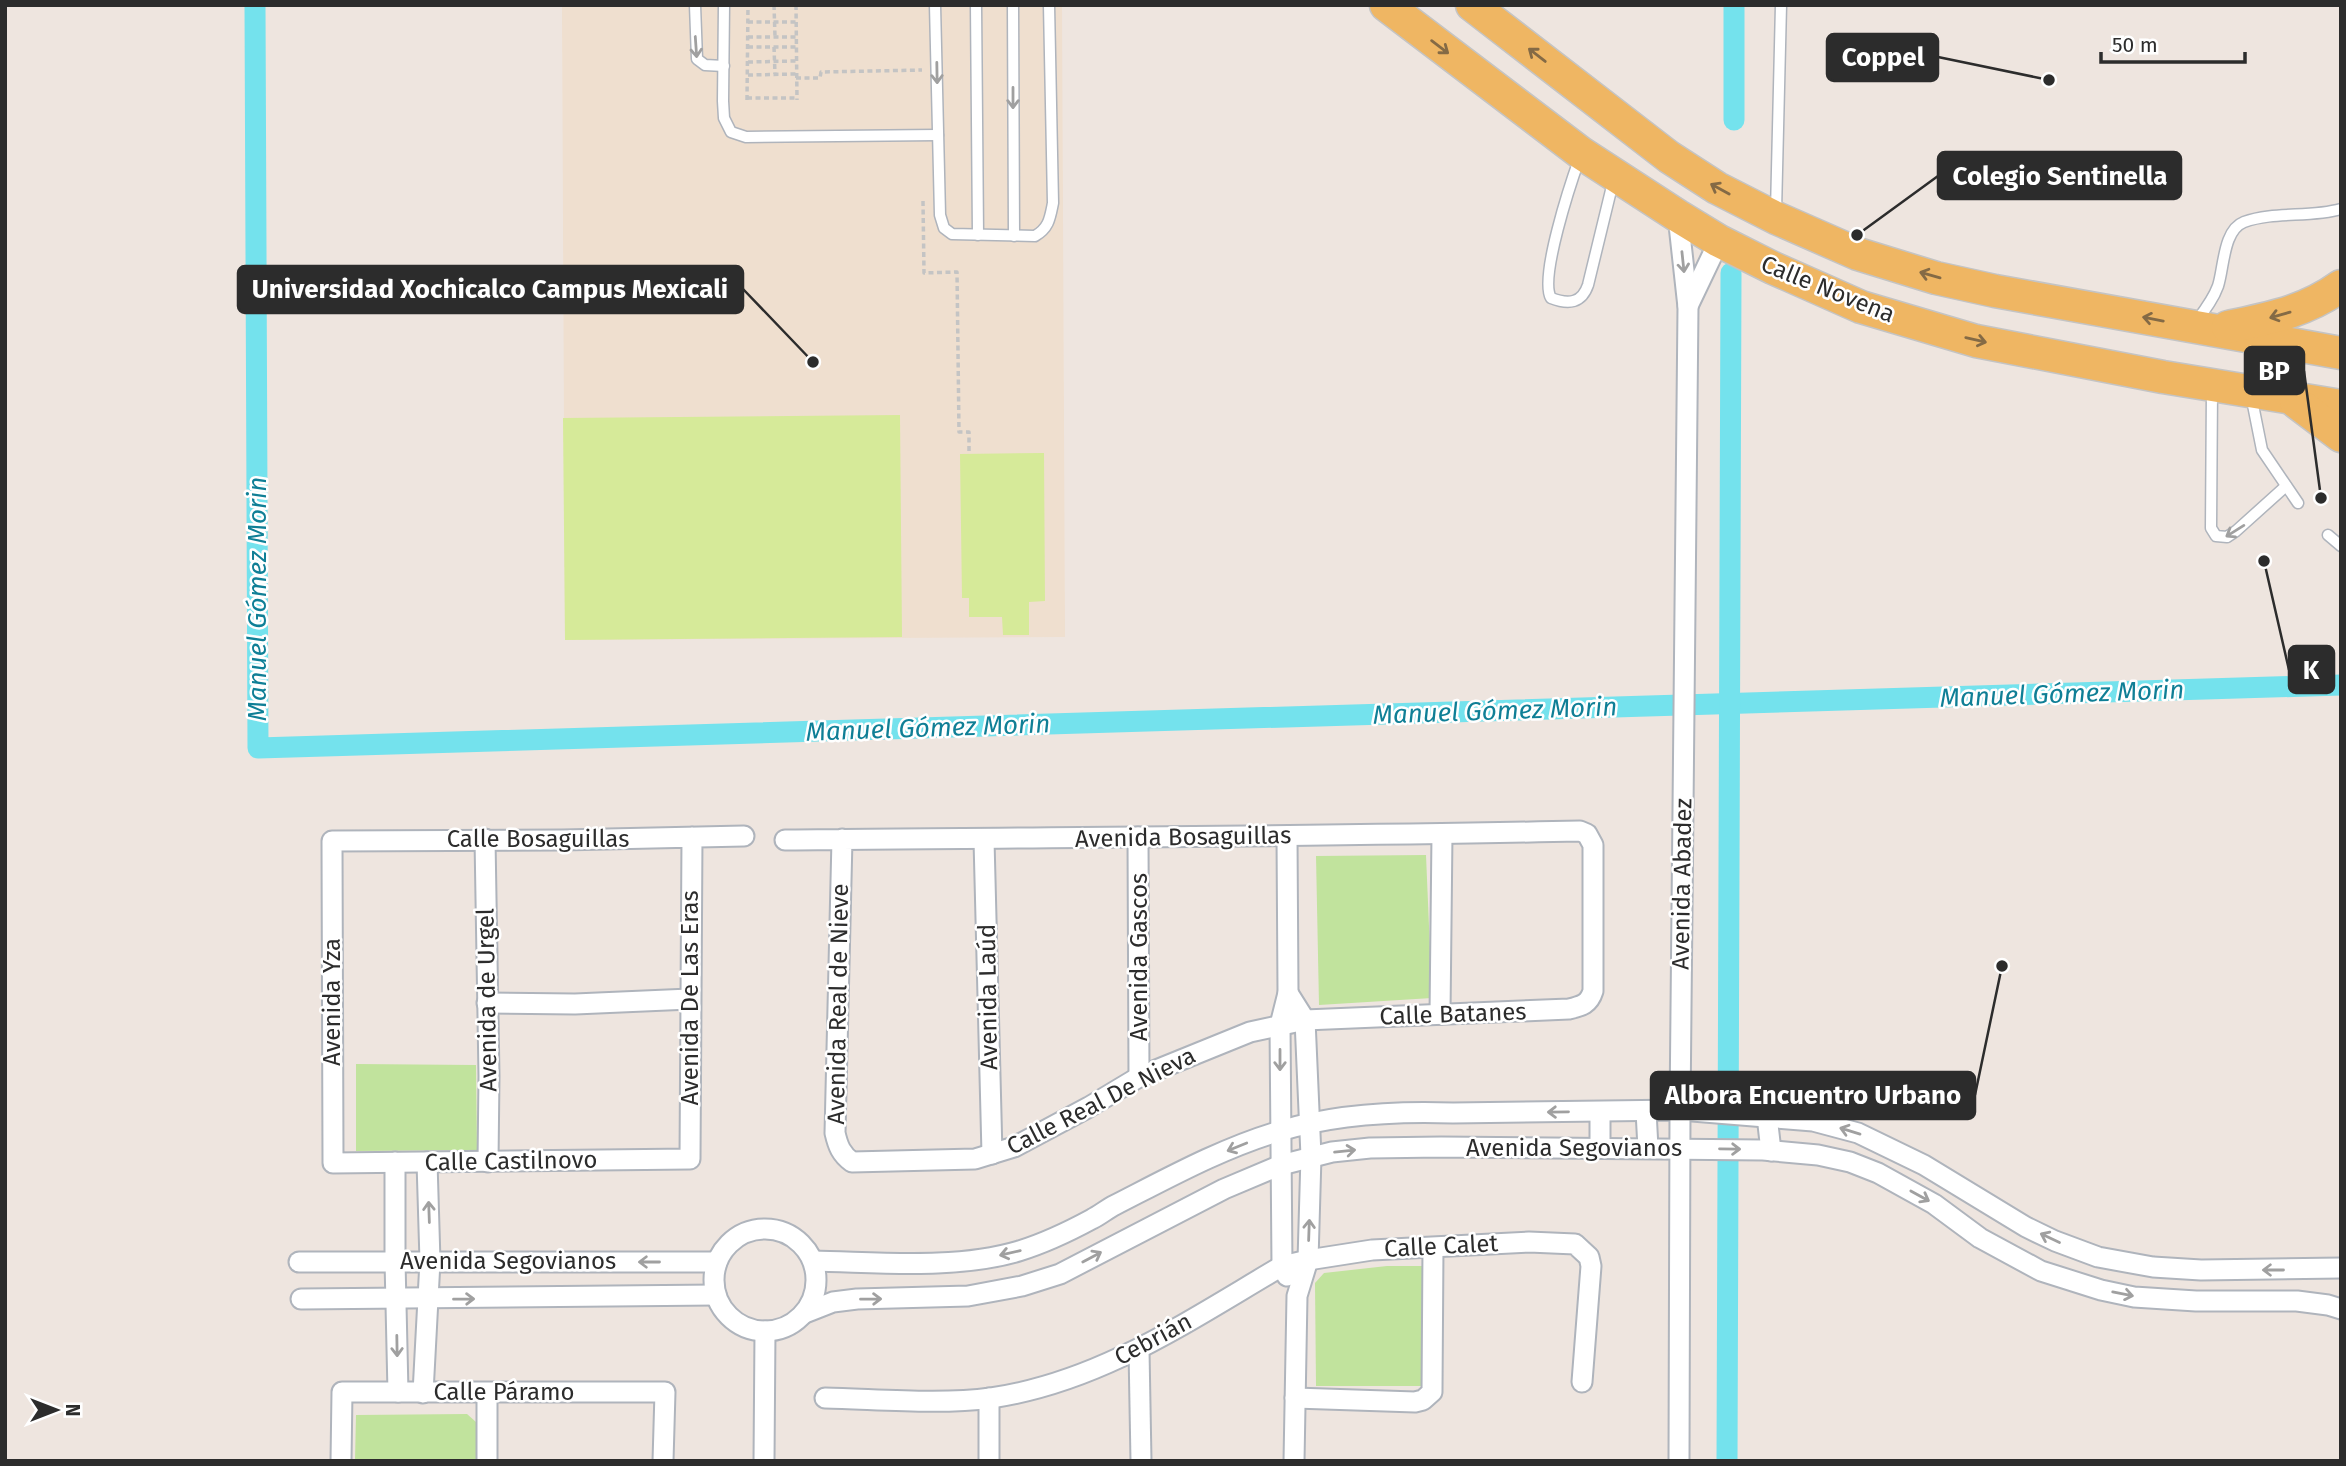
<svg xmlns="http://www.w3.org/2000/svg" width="2346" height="1466" font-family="'Fira Sans',sans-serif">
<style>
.education{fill:#efdfcf}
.green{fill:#c1e39d}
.pitch{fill:#d6ea99}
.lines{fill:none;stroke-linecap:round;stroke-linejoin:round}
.canal{stroke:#74e2ed;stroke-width:21}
.service-casing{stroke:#afb4bc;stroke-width:13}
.minor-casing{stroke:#afb4bc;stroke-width:23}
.primary-casing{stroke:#c4c4c4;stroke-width:35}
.path{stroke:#c4c4c4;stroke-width:3.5;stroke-dasharray:5 3.5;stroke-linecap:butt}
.service{stroke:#fff;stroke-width:10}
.minor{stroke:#fff;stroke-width:19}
.primary{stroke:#efb663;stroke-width:32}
.oneway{stroke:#a0a0a0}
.oneway2{stroke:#846a45}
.labels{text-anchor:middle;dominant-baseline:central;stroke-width:5;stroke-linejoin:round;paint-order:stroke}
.street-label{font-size:24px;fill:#2c2c2c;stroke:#fff}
.water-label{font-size:26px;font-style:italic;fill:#0f7f96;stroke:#fff}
.leader{fill:none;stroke:#2c2c2c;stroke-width:2.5}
.callout-dot{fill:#2c2c2c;stroke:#fff;stroke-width:2.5}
.callout{fill:#2c2c2c;stroke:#2c2c2c;stroke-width:2.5}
.callout-label{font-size:26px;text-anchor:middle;font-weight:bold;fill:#fff}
</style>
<rect width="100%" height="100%" fill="#eee5df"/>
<polygon class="education" points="562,5 1062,5 1065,637 565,640"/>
<g class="green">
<polygon points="1426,855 1432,998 1319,1005 1316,856"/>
<polygon points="356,1064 476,1065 477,1150 356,1151"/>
<polygon points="1387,1266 1425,1266 1428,1386 1316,1386 1315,1283 1324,1273"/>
<polygon points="467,1414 476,1422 476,1461 355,1461 356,1415"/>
</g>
<g class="pitch">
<polygon points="900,415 902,637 565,640 563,418"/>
<polygon points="1044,453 1045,601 1029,602 1029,635 1003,635 1002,617 969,617 969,598 962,598 960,454"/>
</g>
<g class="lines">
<g class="canal">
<polyline points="255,5 258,748 2341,685"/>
<polyline points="1734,120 1734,5"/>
<polyline points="1727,1461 1731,273"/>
</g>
<defs>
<g id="service">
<polyline points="695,5 697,59 705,65 724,66"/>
<polyline points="724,5 723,101 724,118 731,132 746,137 938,135"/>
<path d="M935,5l5,210 4,13 8,6 83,2c14,-8 15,-18 18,-33l-4,-198"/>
<polyline points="976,5 978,235"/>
<polyline points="1013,5 1014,236"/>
<path d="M1580,157c-9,25 -41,121 -29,141 18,7 31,5 37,-13l26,-107"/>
<polyline points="1776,211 1781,5"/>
<path d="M2195,323c9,-12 18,-23 23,-37 6,-18 5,-56 26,-64 30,-11 66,-4 97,-13"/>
<polyline points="2212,389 2211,528 2216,536 2227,537 2236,531 2286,486"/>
<polyline points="2251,395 2262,450 2298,503"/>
<polyline points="2328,535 2341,546"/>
</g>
<g id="minor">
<polyline points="1678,216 1688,307 1680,1110 1679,1461"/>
<polyline points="1688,306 1719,241"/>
<polyline points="692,837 690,1159 333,1163 332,841 562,840 744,836"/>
<polyline points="1138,837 1139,1077"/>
<polyline points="485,839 489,1076 488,1162"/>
<path d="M785,840c265,-3 530,-3 795,-9l7,3 6,11v146c-4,13 -11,15 -24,18l-264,11 -55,12 -111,45 -50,30 -75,40 -39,12 -123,3c-11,-8 -14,-16 -17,-29l7,-294"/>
<polyline points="984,840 992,1154"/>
<polyline points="1288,993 1305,1020 1311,1156 1308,1260 1297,1296 1294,1461"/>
<polyline points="487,1003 575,1004 690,999"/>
<polyline points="1440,1014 1442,834"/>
<polyline points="1646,1111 1648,1148"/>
<polyline points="1600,1112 1600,1148"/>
<polyline points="1767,1116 1771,1151"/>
<polyline points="395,1162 395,1261 398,1392"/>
<circle cx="765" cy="1280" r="51"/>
<path d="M813,1261c65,1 142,9 206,-10 26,-8 49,-19 73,-32 8,-4 15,-10 23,-14 53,-27 107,-57 165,-74 55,-17 116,-20 173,-18l227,-3 133,11 45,12 66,32 102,62 29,14 43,16 55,10 48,3 140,-2"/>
<polyline points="299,1262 717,1262"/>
<polyline points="1287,1276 1282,1266 1280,1025 1288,993 1287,836"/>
<polyline points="301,1299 716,1295"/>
<polyline points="805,1313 833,1302 857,1299 968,1296 1022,1286 1060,1274 1224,1189 1281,1165 1332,1152 1370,1148 1441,1147 1763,1150 1818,1155 1850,1162 1878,1173 1934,1204 1980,1238 2041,1271 2101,1290 2134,1297 2196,1301 2297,1301 2328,1305 2341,1309"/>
<polyline points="1139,1350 1141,1461"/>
<polyline points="423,1393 430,1261 427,1162"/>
<polyline points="487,1393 487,1461"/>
<path d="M825,1398c51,1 115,7 166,0 109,-16 197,-77 291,-132l26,-6 64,-10 157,-8 46,2 14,13 2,9 -9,116"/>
<polyline points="989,1398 989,1461"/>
<polyline points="1295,1398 1415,1402 1423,1400 1432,1392 1433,1248"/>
<polyline points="341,1461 342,1392 665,1392 663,1461"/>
<polyline points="764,1461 765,1331"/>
</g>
<g id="primary">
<polyline points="1386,5 1581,153 1678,216 1719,241 1773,268 1861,307 1976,341 2163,377 2341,406"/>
<polyline points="1472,5 1669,157 1717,188 1776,218 1858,254 1936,278 1995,291 2341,353"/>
<path d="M2228,327c42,-9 77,-15 113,-41"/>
<polyline points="2296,402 2341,436"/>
</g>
</defs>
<use href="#service" class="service-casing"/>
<use href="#minor" class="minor-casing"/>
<use href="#primary" class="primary-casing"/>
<g class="path">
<polyline points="774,5 775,37"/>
<polyline points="796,5 797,100"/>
<polyline points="748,22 796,22"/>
<polyline points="748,37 798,37"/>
<polyline points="748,47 798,47"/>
<polyline points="774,47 775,74"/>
<polyline points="748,62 796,61"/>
<polyline points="748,75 796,74"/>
<polyline points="796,78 820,78 821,72 922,70"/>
<polyline points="747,98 797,98"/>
<polyline points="747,100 748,5"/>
<polyline points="923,201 924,273 957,272 959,432 969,432 969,454"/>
</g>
<use href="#service" class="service"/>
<use href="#minor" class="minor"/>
<use href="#primary" class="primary"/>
</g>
<defs><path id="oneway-shaft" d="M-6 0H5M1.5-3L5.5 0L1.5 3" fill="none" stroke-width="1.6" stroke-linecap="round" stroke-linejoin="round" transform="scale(1.75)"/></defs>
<g class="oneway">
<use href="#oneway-shaft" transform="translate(696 47) rotate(86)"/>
<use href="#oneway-shaft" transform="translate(937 73) rotate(89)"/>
<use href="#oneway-shaft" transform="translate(1013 98) rotate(90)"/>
<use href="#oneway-shaft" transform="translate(1683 262) rotate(84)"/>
<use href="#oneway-shaft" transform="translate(2235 531) rotate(148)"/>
<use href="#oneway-shaft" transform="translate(1280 1060) rotate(90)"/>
<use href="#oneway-shaft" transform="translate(1558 1112) rotate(179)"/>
<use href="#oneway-shaft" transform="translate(1850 1131) rotate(-163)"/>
<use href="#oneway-shaft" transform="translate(1237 1147) rotate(158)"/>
<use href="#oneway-shaft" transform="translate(1730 1149) rotate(1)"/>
<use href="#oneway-shaft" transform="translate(1345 1151) rotate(-6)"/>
<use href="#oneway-shaft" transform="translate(1920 1196) rotate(29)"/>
<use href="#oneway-shaft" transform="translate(429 1212) rotate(-92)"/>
<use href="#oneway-shaft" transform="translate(1309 1230) rotate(-88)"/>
<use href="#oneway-shaft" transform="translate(2050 1238) rotate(-155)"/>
<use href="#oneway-shaft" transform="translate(1010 1253) rotate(167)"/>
<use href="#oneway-shaft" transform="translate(1092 1257) rotate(-28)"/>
<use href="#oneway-shaft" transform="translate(649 1262) rotate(-180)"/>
<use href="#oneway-shaft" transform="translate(2273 1270) rotate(180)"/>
<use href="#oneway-shaft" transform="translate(2123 1294) rotate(11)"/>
<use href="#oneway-shaft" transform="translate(464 1299) rotate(-1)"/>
<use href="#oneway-shaft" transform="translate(871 1299) rotate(-1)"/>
<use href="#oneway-shaft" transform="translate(397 1346) rotate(89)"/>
</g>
<g class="oneway2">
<use href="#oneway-shaft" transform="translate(1440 47) rotate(37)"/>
<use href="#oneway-shaft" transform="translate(1537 55) rotate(-142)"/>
<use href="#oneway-shaft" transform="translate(1720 189) rotate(-151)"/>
<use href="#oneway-shaft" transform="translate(1930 275) rotate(-164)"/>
<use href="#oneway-shaft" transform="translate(2280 315) rotate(164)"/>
<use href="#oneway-shaft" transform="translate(2153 319) rotate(-169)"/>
<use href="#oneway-shaft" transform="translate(1976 340) rotate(13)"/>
</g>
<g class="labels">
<g class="street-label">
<text transform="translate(1828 289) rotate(22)">Calle Novena</text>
<text transform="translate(1183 837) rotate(-1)">Avenida Bosaguillas</text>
<text x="538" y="839">Calle Bosaguillas</text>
<text transform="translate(1682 884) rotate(-89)">Avenida Abadez</text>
<text transform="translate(1139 957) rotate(-90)">Avenida Gascos</text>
<text transform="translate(988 997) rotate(-91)">Avenida Laúd</text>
<text transform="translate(690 998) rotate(-90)">Avenida De Las Eras</text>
<text transform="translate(487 1000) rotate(-91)">Avenida de Urgel</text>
<text transform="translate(332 1002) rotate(-90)">Avenida Yza</text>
<text transform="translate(838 1004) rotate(-89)">Avenida Real de Nieve</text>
<text transform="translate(1453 1014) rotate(-2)">Calle Batanes</text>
<text transform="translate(1101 1101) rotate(-27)">Calle Real De Nieva</text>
<text x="1574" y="1148">Avenida Segovianos</text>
<text transform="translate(511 1161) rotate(-1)">Calle Castilnovo</text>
<text transform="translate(1441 1246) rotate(-3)">Calle Calet</text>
<text x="508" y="1261">Avenida Segovianos</text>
<text transform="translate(1153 1339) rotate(-28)">Cebrián</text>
<text x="504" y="1392">Calle Páramo</text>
</g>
<g class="water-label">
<text transform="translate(257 599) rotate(-90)">Manuel Gómez Morin</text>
<text transform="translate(2062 694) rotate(-2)">Manuel Gómez Morin</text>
<text transform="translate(1495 711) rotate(-2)">Manuel Gómez Morin</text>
<text transform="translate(928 728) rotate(-2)">Manuel Gómez Morin</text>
</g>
</g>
<path class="leader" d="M2049 80L1938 57M1857 235L1938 176M813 362L743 289M2321 498L2304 371M2264 561L2289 670M2002 966L1975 1095"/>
<g class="callout-dot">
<circle cx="2049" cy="80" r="7"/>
<circle cx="1857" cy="235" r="7"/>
<circle cx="813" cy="362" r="7"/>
<circle cx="2321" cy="498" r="7"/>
<circle cx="2264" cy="561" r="7"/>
<circle cx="2002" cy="966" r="7"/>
</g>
<g class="callout">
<rect x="1827" y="34" width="111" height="47" rx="7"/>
<rect x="1938" y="152" width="243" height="47" rx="7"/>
<rect x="238" y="266" width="505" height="47" rx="7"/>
<rect x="2245" y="347" width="59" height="47" rx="7"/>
<rect x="2289" y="646" width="45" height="47" rx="7"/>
<rect x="1651" y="1072" width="324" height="47" rx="7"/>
</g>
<g class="callout-label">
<text x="1883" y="66">Coppel</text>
<text x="2060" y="185">Colegio Sentinella</text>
<text x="490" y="298">Universidad Xochicalco Campus Mexicali</text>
<text x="2274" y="380">BP</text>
<text x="2311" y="679">K</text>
<text x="1813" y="1104">Albora Encuentro Urbano</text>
</g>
<rect width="2346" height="1466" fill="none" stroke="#2c2c2c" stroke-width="14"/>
<g transform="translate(56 1410) rotate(90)" stroke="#ffffff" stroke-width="5" paint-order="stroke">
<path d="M0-5L12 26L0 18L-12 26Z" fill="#2c2c2c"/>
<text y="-10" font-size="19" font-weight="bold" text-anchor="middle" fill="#2c2c2c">N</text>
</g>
<path d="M2101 52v10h144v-10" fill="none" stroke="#2c2c2c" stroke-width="3.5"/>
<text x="2112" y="52" font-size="21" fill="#2c2c2c" stroke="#ffffff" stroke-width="5" paint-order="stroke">50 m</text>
</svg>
